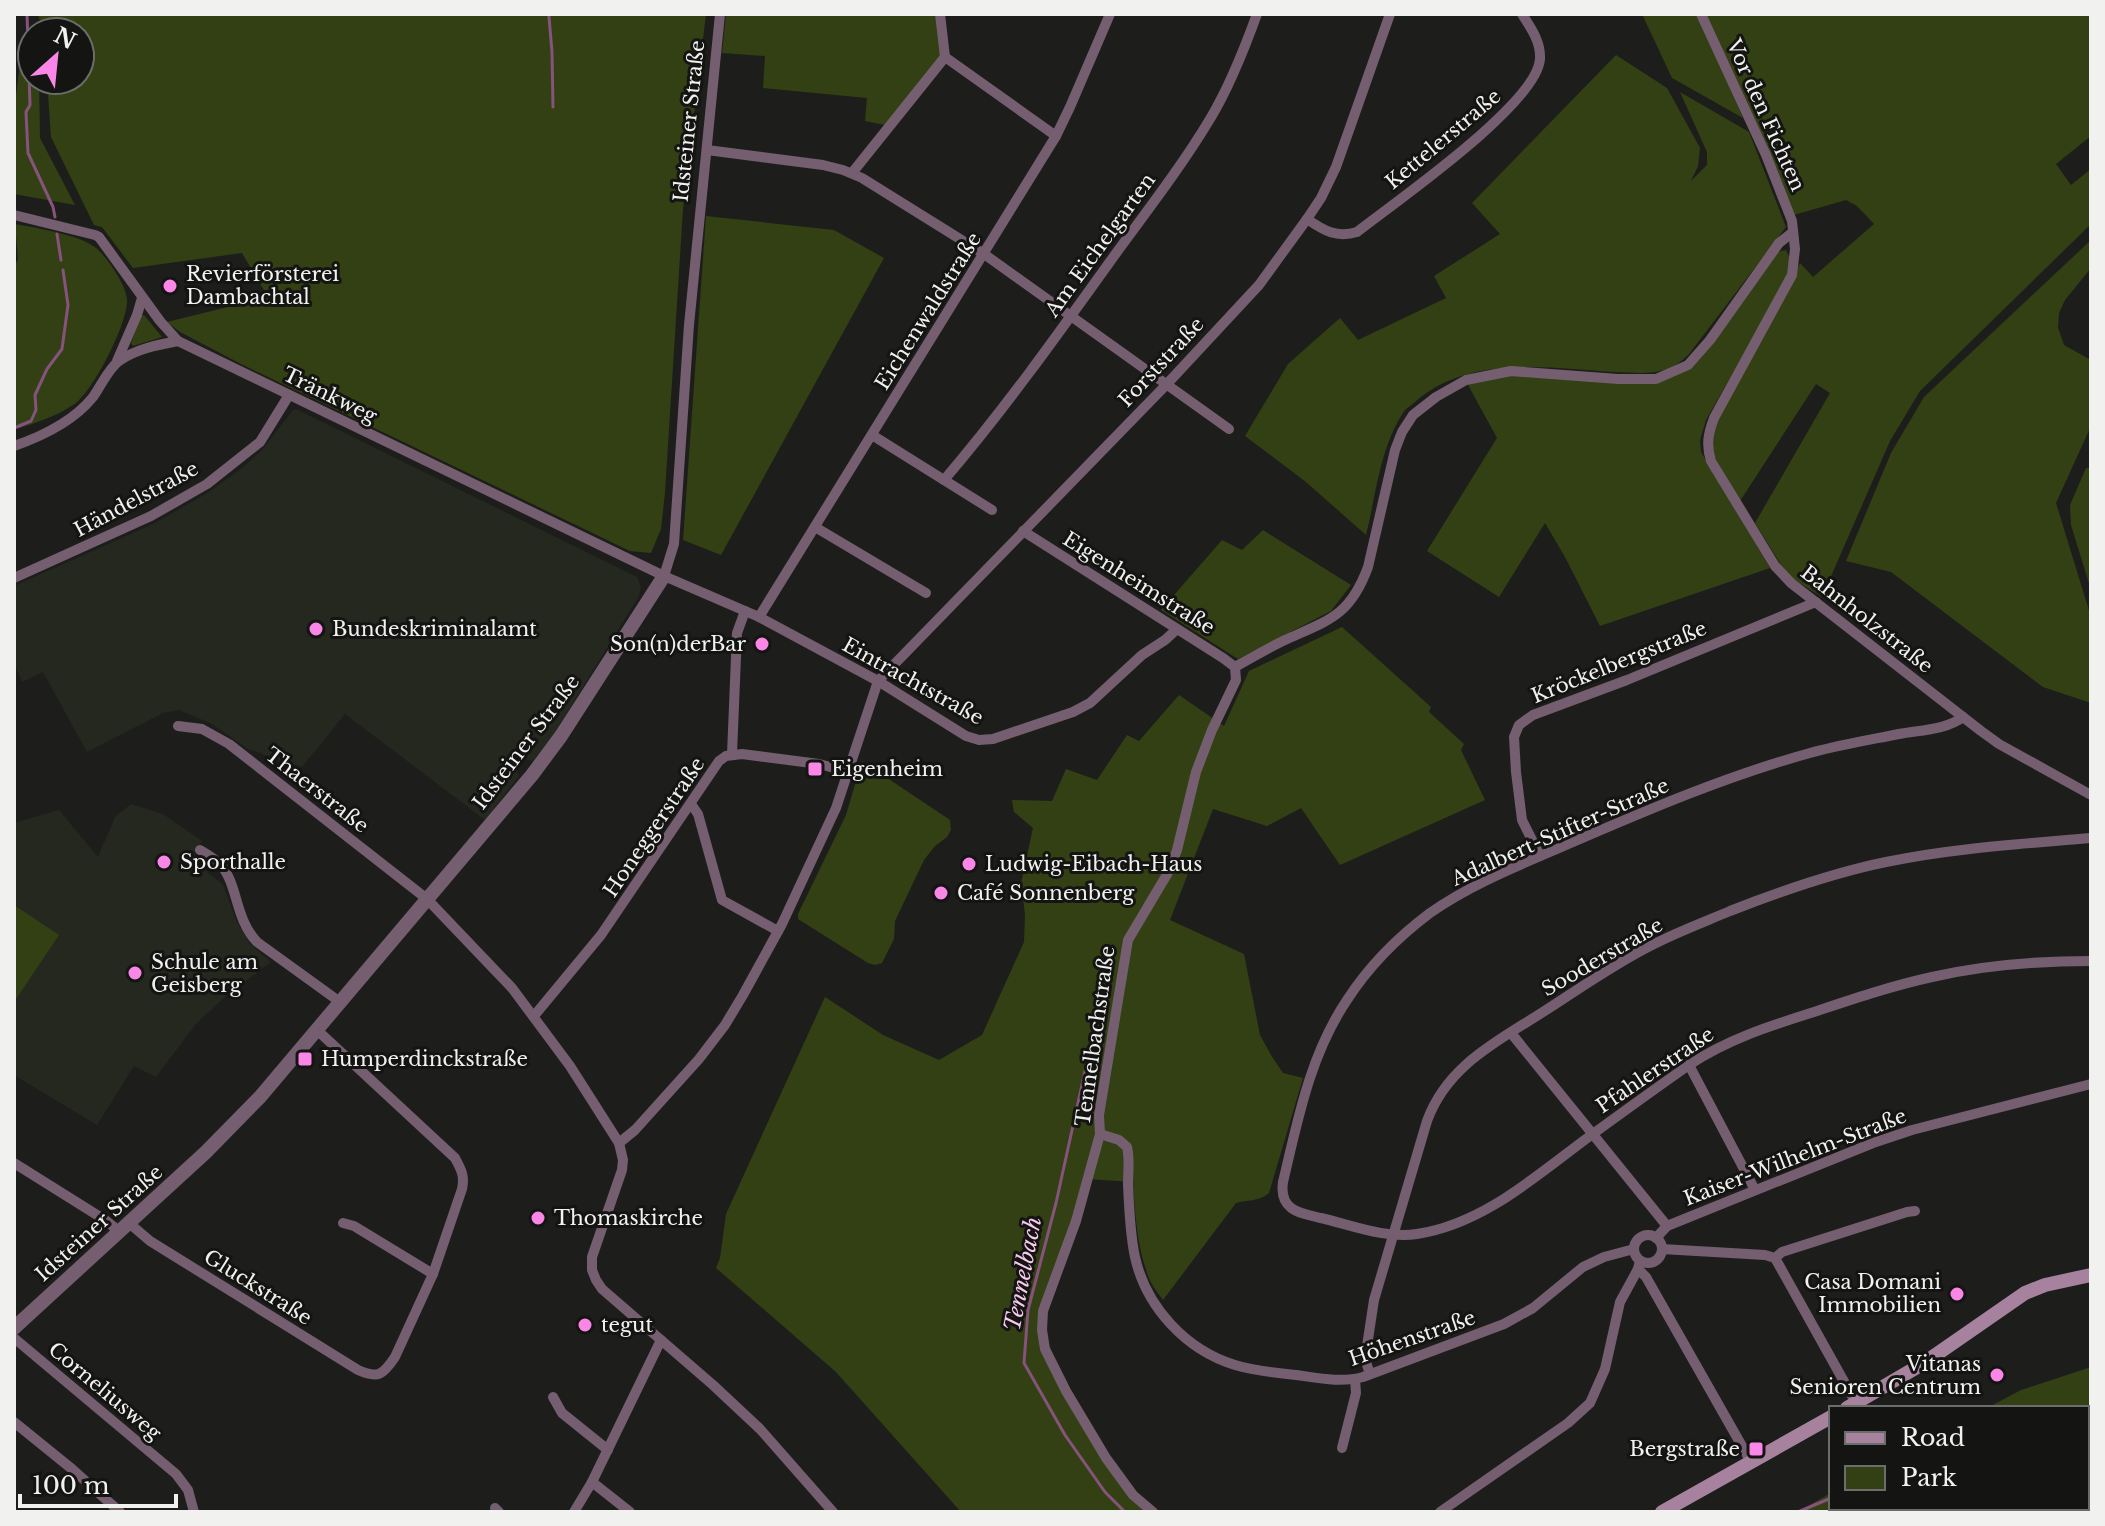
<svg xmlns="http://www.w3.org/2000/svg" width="2105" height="1526" font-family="'Libre Baskerville',serif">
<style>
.built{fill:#24281f}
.green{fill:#334013}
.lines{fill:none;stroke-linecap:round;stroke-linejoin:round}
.stream{stroke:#85537c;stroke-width:3}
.minor{stroke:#745e70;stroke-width:10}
.tertiary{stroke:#745e70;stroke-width:14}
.secondary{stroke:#a6829f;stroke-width:14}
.poi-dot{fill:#fa87e7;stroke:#141512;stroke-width:3}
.labels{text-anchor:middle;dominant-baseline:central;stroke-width:6;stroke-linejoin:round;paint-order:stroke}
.street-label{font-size:20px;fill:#f1f2f0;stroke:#141512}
.poi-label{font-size:20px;fill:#f1f2f0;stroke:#141512;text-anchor:start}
.water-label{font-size:22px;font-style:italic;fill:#f9caef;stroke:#141512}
</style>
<rect width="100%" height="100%" fill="#1d1e1b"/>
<g class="built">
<polygon points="296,409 637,577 641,587 639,596 554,734 533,761 524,759 516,769 519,776 485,820 345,714 302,767 248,749 212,724 179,710 163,713 87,752 43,672 22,682 14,663 14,586 153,524 209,492 241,469 262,450 293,410"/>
<polygon points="131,804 163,814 202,841 191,858 223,885 237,922 250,944 271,962 228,994 196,1024 156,1077 134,1066 97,1125 14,1075 14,823 59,810 98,857 115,817"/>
</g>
<g class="green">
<polygon points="38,14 706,14 683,209 665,492 661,529 651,553 630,551 243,365 180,332 167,322 268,297 242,253 133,268 102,227 94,225 51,137 47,80 80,80 80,32 43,32"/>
<polygon points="726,14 936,14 941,58 885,125 865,121 867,98 763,88 765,56 722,53"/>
<polygon points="1642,14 1699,14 1743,118 1672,78"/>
<polygon points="1705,14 2091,14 2091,136 2056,164 2071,185 2091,169 2091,224 1920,391 1890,441 1822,597 1788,576 1755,523 1830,393 1816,384 1740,501 1710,449 1710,435 1800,263 1813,277 1874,224 1857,206 1846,200 1794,215"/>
<polygon points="32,38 32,80 39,80 40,138 75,205 14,194 14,111 22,49"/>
<path d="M1616,55l51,33 33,60 -2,18 -7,15 16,-16v-13l-27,-60 69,40 37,95 -97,127c-23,23 -43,19 -73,18 -66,-4 -146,-18 -200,29 -4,4 -10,7 -13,12 -23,35 -27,82 -37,122l-60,-53 -61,-46 43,-72 52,-46 18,22 88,-42 -12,-22 66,-42 -28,-31z"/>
<polygon points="706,216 834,230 884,258 721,555 683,540"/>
<path d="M15,224c21,4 66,11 81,24 11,9 31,38 31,52 1,23 -33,89 -51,103 -18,13 -41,20 -62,27v-162l4,-9z"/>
<polygon points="2091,240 2091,268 2065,300 2059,313 2058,328 2064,345 2091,360 2091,426 2056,503 2091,617 2091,703 2043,687 1891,572 1846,561 1891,453 1924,397"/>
<polygon points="1786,250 1791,261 1787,278 1706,420 1700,440 1701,452 1770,568 1600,626 1565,557 1545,523 1499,597 1427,551 1497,438 1467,383 1511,374 1659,381 1689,368 1777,252"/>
<polygon points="144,315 162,337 133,346 131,343 141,316"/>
<polygon points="2086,468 2091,468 2091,590 2071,525 2070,505"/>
<polygon points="1263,530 1351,585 1331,611 1238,659 1161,610 1222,540 1242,550"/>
<path d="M1342,627l89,80 -2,5 35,32 -3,6 24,50 -145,65 -39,-57 -34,18 -54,-17 -43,111 74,34 16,81 11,20 12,18 20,5 -34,115c-8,8 -23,7 -33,10l-73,97c-5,-7 -11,-14 -14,-22 -12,-30 -14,-65 -16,-96l-45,-3 -45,132 2,38 61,109 47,54h-192l-125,-140 -120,-104 4,-10 6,-44 99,-217 58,38 56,25 43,-25 42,-93 1,-28 -4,-31 12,-55 -19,-16 -2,-12 40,1 14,-32 31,11 30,-45 12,6 40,-46 45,31 25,-55z"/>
<polygon points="862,761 950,820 951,830 947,837 935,846 924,860 895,921 894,939 882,963 875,965 868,963 798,919 798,914 846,815"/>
<polygon points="14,905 59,935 16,999 14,998"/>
<polygon points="2091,1367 2091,1512 1797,1512 1831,1493 1831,1508 2087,1508 2087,1408 1987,1408 2021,1390"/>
</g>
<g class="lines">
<g class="stream">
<polyline points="27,14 28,42"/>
<polyline points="549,17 552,52 553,107"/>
<polyline points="28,45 30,105 26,112 28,153 53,207 55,217"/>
<polyline points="57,234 61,260"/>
<polyline points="14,428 31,421 36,410 35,395 47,369 62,349 68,305 63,270"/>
<polyline points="1087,1062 1056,1203 1028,1310 1024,1363 1065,1435 1105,1492 1125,1512"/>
<polyline points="2087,1430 2091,1429"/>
<polyline points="1798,1512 1831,1498"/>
</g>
<g class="minor">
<polyline points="940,14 945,57 1056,136"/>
<path d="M1701,14l65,141 26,66 3,28 -3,26 -78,143c-6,16 -8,27 -3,43l64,105 16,17 190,148 18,13 92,51"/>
<polyline points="707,150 823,165 843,170 862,178 984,254 1229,429"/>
<polyline points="852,173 945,57"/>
<polyline points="14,215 95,235 99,237 160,321 178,341 664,576 759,617 878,681 966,736 979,740 993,739 1073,712 1090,703 1142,655 1165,640 1177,629"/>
<path d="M1307,219c17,12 30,19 50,13 38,-30 180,-128 183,-173 1,-17 -9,-31 -18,-45"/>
<polyline points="117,361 137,315 142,298"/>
<polyline points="872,435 992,510"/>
<path d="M14,446c29,-10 59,-24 79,-49 8,-11 15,-28 26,-36 17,-12 38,-16 59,-20"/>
<path d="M944,480c59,-69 112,-143 165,-217 34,-47 71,-94 101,-144 20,-33 34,-69 47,-105"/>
<polyline points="815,527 926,593"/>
<polyline points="1023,531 1223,658 1235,667"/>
<polyline points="664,576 674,544 689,325 720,14"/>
<polyline points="14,578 151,516 207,484 260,442 289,395"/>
<polyline points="759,617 1056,136 1070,107 1110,14"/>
<path d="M1235,667c16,-9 33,-19 50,-27 44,-20 65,-24 83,-73l27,-117 7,-18 11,-17 23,-18 30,-17 45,-9 107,8h38l32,-14 22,-25 69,-97 14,-11"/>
<path d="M1963,717c-17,13 -43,13 -64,17 -30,6 -60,11 -89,19 -84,23 -165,58 -244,92 -46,20 -95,39 -136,68 -32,24 -61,53 -83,87 -37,55 -49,119 -64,182 -4,28 16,31 38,36 30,7 65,21 96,16 67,-10 121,-60 173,-98 33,-24 66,-48 99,-71 39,-26 81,-39 125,-53 39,-13 77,-26 118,-35 52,-12 105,-16 159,-16"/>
<polyline points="178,726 202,729 229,744 427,899 512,988 570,1066 619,1143 623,1160 622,1170 592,1257 592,1270 596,1280 602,1289 713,1385 760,1429 833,1512"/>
<polyline points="732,754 737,633 745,611"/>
<polyline points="691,804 698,814 722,900 778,931"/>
<path d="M200,850c7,4 15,9 21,15 17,20 14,54 36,77l83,60"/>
<polyline points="1540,856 1522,820 1516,772 1514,737 1519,725 1533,715 1627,680 1816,602"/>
<polyline points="534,1016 601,935 719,761 726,756 742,754 819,764 849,772"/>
<polyline points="1511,1033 1667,1226"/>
<polyline points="1689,1065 1755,1190"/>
<path d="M1100,1134l19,6 8,7c3,12 1,25 1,37 1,24 2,50 7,73 11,50 51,93 100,108 20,6 40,8 61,10 22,3 45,8 67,2l141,-53 29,-16 50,-41 21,-10 30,-8"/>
<polyline points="619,1143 635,1130 699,1059 725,1025 743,995 782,924 836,808 878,681 1166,385 1259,285 1307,219 1321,198 1336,167 1390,14"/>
<polyline points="14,1163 105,1220 119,1231"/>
<path d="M129,1223l21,18 208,129c20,9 25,5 37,-13l38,-83 29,-85c3,-13 -1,-20 -7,-31l-138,-128"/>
<polyline points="343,1223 354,1226 433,1274"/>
<circle cx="1648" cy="1249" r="14"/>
<polyline points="1656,1238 1667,1226 1873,1143 1912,1130 2091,1084"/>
<polyline points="1662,1249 1765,1255 1775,1258 1856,1403"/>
<polyline points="1775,1258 1782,1252 1907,1212 1915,1211"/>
<polyline points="1638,1269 1646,1277 1751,1462"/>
<polyline points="14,1338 176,1474 188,1490 194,1512"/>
<path d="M1370,1374l-5,-15 9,-59 53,-179c20,-55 69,-79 116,-109 36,-23 71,-48 109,-67 25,-13 52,-23 78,-34 51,-20 102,-38 156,-49 67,-14 137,-18 205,-24"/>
<polyline points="553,1397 562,1413 608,1450"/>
<polyline points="14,1422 72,1469 120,1512"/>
<polyline points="1342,1448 1356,1393 1355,1379"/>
<polyline points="592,1482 630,1512"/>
<polyline points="495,1508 499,1512"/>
<polyline points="574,1512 592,1482 661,1340"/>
<polyline points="1153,1512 1133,1495 1106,1458 1066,1391 1045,1349 1042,1330 1043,1311 1076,1221 1100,1134 1099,1115 1128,940 1169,871 1177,850 1196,772 1212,730 1236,680 1235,667"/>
<polyline points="1440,1512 1568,1423 1590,1403 1605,1369 1620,1302 1638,1269 1640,1261"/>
</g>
<polyline class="tertiary" points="14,1328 206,1152 260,1097 532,775 561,736 664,576"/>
<g class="secondary">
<polyline points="1847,1408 1924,1363 2025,1293 2045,1285 2091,1275"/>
<polyline points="1662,1512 1831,1417"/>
</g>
</g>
<g class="poi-dot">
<circle cx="170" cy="286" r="8"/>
<circle cx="316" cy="629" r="8"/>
<circle cx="762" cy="644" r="8"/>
<rect x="807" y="761" width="16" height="16" rx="4"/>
<circle cx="164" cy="862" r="8"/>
<circle cx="969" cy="864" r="8"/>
<circle cx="941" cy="893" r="8"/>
<circle cx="135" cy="973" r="8"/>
<rect x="297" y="1051" width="16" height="16" rx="4"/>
<circle cx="538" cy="1218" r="8"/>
<circle cx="1957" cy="1294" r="8"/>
<circle cx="585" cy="1325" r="8"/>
<circle cx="1997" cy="1375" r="8"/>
<rect x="1748" y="1441" width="16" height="16" rx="4"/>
</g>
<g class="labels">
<g class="street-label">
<text transform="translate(1766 115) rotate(66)">Vor den Fichten</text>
<text transform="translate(689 121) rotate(-84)">Idsteiner Straße</text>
<text transform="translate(1443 139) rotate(-40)">Kettelerstraße</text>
<text transform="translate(1100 245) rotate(-54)">Am Eichelgarten</text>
<text transform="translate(928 311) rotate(-58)">Eichenwaldstraße</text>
<text transform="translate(1161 362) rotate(-47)">Forststraße</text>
<text transform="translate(330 395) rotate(26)">Tränkweg</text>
<text transform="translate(136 499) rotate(-28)">Händelstraße</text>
<text transform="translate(1139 583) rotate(32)">Eigenheimstraße</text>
<text transform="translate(1867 619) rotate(38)">Bahnholzstraße</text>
<text transform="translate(1619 662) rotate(-22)">Kröckelbergstraße</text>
<text transform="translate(913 681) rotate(29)">Eintrachtstraße</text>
<text transform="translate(526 742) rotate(-53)">Idsteiner Straße</text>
<text transform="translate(317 790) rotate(38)">Thaerstraße</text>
<text transform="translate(654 827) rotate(-56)">Honeggerstraße</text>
<text transform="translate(1560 832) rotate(-24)">Adalbert-Stifter-Straße</text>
<text transform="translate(1602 957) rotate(-30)">Sooderstraße</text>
<text transform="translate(1095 1036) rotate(-82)">Tennelbachstraße</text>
<text transform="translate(1655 1070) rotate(-34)">Pfahlerstraße</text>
<text transform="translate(1795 1157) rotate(-21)">Kaiser-Wilhelm-Straße</text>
<text transform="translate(99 1223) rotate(-42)">Idsteiner Straße</text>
<text transform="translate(258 1287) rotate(32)">Gluckstraße</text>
<text transform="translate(1412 1338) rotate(-19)">Höhenstraße</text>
<text transform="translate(105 1391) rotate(40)">Corneliusweg</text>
</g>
<g class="poi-label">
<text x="186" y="274">Revierförsterei<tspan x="186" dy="23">Dambachtal</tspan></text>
<text x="332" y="629">Bundeskriminalamt</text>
<text x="746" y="644" text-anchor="end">Son(n)derBar</text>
<text x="831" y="769">Eigenheim</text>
<text x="180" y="862">Sporthalle</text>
<text x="985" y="864">Ludwig-Eibach-Haus</text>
<text x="957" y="893">Café Sonnenberg</text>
<text x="151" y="962">Schule am<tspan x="151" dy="23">Geisberg</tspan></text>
<text x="321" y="1059">Humperdinckstraße</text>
<text x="554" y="1218">Thomaskirche</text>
<text x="1941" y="1282" text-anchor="end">Casa Domani<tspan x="1941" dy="23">Immobilien</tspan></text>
<text x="601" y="1325">tegut</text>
<text x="1981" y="1364" text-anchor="end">Vitanas<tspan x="1981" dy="23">Senioren Centrum</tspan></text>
<text x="1740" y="1449" text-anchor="end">Bergstraße</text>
</g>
<g class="water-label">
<text transform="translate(1023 1274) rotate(-79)">Tennelbach</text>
</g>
</g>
<rect width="2105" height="1526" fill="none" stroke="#f1f2f0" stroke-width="32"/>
<rect x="1829" y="1406" width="260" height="104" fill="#141512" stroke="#6c6d6b" stroke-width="2"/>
<rect x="1845" y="1432" width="40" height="12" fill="#a6829f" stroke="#6c6d6b" stroke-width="2"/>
<text x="1901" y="1446" font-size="24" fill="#f1f2f0">Road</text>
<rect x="1845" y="1466" width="40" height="24" fill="#334013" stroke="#6c6d6b" stroke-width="2"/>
<text x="1901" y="1486" font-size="24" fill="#f1f2f0">Park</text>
<g transform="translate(56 56) rotate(27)"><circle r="38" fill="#141512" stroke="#6c6d6b" stroke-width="2"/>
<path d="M0-6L14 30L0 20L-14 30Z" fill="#fa87e7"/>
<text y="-12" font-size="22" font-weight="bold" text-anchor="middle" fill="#f1f2f0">N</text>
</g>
<path d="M20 1494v12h156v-12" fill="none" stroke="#f1f2f0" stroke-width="4"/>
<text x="32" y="1494" font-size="24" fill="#f1f2f0" stroke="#141512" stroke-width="6" paint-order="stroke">100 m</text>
</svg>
